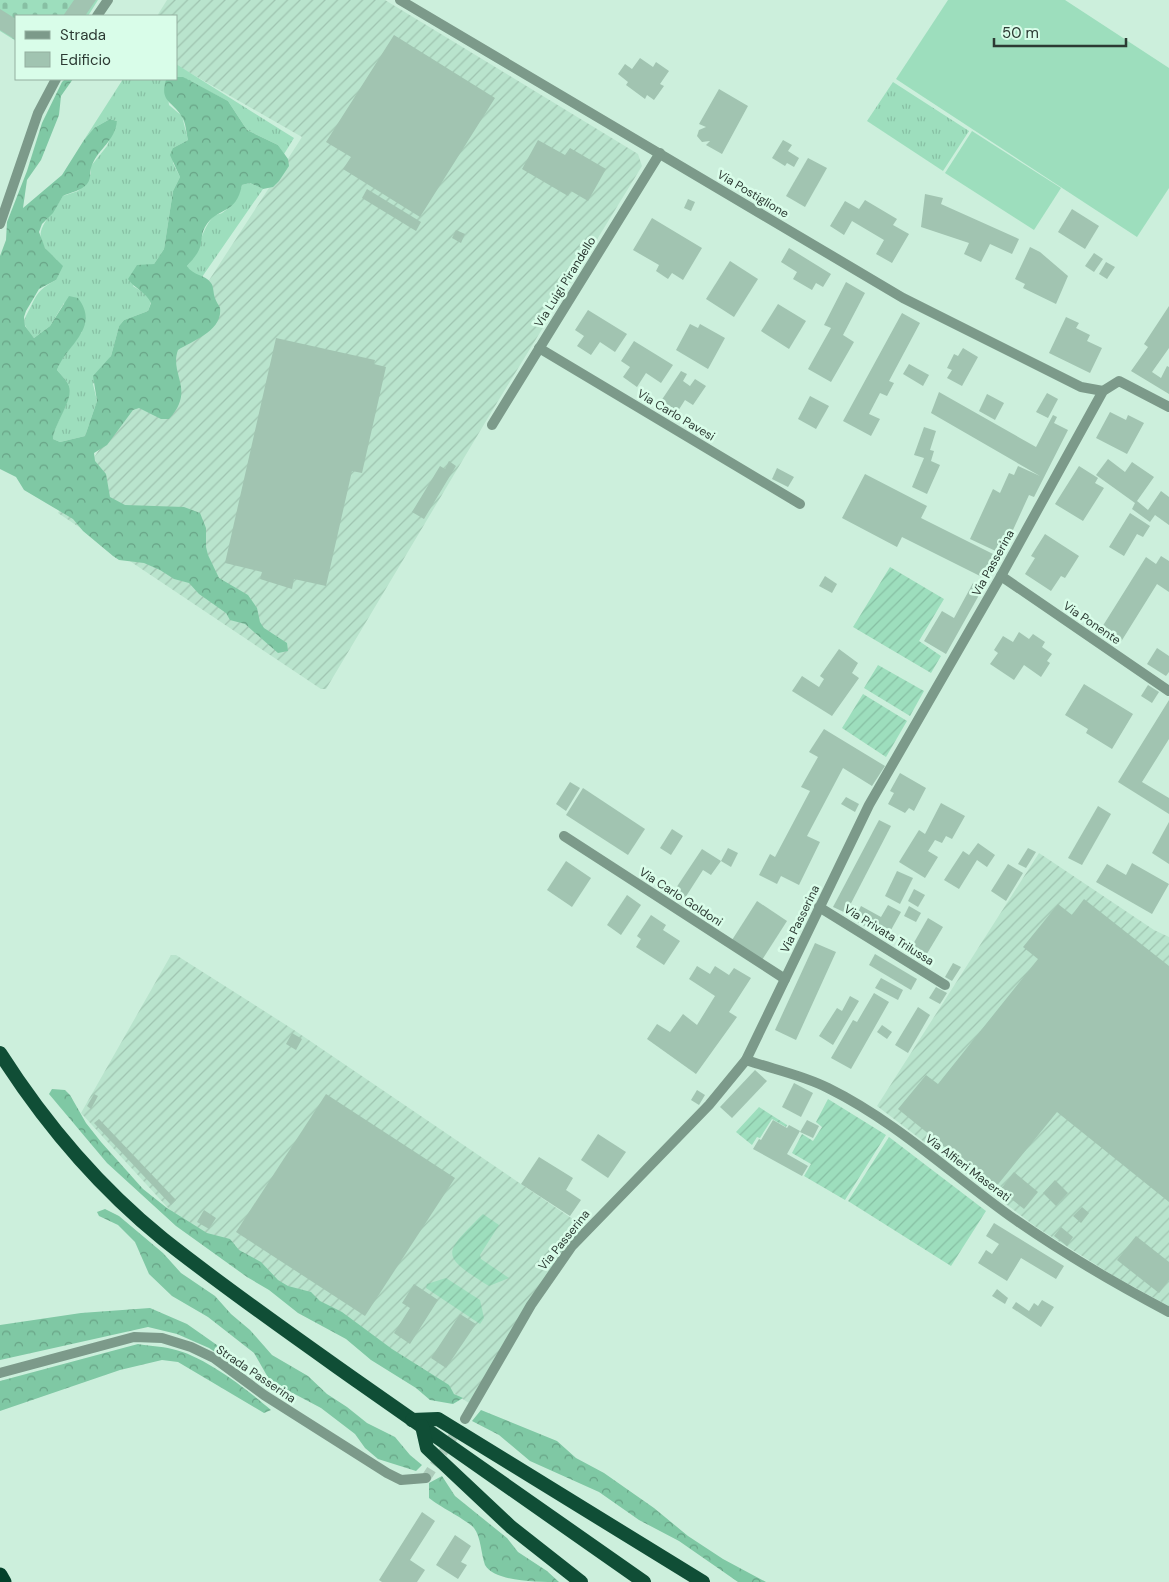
<svg xmlns="http://www.w3.org/2000/svg" width="1169" height="1582" font-family="'DM Sans',sans-serif">
<style>
.industrial{fill:url(#industrial-furrows)}
.grass{fill:url(#grass-tufts)}
.forest{fill:url(#forest-crowns)}
.cemetery{fill:url(#cemetery-stones)}
.garden{fill:url(#garden-furrows)}
.pitch{fill:#9ddebd}
.building{fill:#a1c4b1}
.lines{fill:none;stroke-linecap:round;stroke-linejoin:round}
.minor-tunnel{stroke:#accbba;stroke-width:10;stroke-dasharray:10 5;stroke-linecap:butt}
.minor{stroke:#7c9a8a;stroke-width:10}
.trunk{stroke:#104e36;stroke-width:14}
.motorway{stroke:#03412b;stroke-width:15}
.labels{text-anchor:middle;dominant-baseline:central;stroke-width:5;stroke-linejoin:round;paint-order:stroke}
.street-label{font-size:12px;fill:#2c3a33;stroke:#d9fde9}
</style>
<defs>
<pattern id="industrial-furrows" width="10" height="10" patternUnits="userSpaceOnUse" patternTransform="scale(1.25)"><rect width="10" height="10" fill="#b9e4cd"/><path d="M-1 1l2-2M0 10L10 0M9 11l2-2" fill="none" stroke="#9fc4b0"/></pattern>
<pattern id="grass-tufts" width="24" height="20" patternUnits="userSpaceOnUse" patternTransform="scale(1.25)"><rect width="24" height="20" fill="#9ddebd"/><path d="M3 7l-1-3M5 7V3M7 7l1-3M15 17l-1-3M17 17v-4M19 17l1-3" fill="none" stroke="#87bfa3"/></pattern>
<pattern id="forest-crowns" width="20" height="18" patternUnits="userSpaceOnUse" patternTransform="scale(1.25)"><rect width="20" height="18" fill="#7fc8a4"/><path d="M2 6a3 3 0 1 1 6 0M12 15a3 3 0 1 1 6 0" fill="none" stroke="#68a386"/></pattern>
<pattern id="cemetery-stones" width="16" height="16" patternUnits="userSpaceOnUse" patternTransform="scale(1.25)"><rect width="16" height="16" fill="#9ddebd"/><path d="M2 7V4a2 2 0 0 1 4 0v3zM10 15v-3a2 2 0 0 1 4 0v3z" fill="#87bfa3"/></pattern>
<pattern id="garden-furrows" width="10" height="10" patternUnits="userSpaceOnUse" patternTransform="scale(1.25)"><rect width="10" height="10" fill="#9ddebd"/><path d="M-1 1l2-2M0 10L10 0M9 11l2-2" fill="none" stroke="#87bfa3"/></pattern>
</defs>
<rect width="100%" height="100%" fill="#ccefdc"/>
<g class="industrial">
<polygon points="167,0 385,0 638,154 642,166 498,401 326,689 321,689 58,513 302,137 176,65 176,16 157,16"/>
<polygon points="1039,853 1154,930 1169,937 1169,1306 1114,1276 1036,1227 877,1106"/>
<polygon points="171,955 176,955 294,1030 580,1224 580,1229 560,1256 469,1403 179,1220 81,1113"/>
</g>
<g class="grass">
<polygon points="176,64 294,138 284,154 278,145 247,130 228,101 183,78 176,77"/>
<path d="M123,79h46l-3,1 3,25 13,11 6,24 -15,8v15l7,14 -7,14 -9,58 -10,15 -9,2 -12,20 14,9 4,7 -3,9 -24,9 -5,6 -8,30 -18,28 4,17 -12,35 -25,6 -7,-3c1,-15 20,-40 16,-53 -2,-6 -8,-11 -12,-16l3,-8 22,-30 -18,-29 -14,23 -16,12c-14,-18 -11,-15 -2,-34 6,-13 11,-17 24,-24l1,-20c-32,-26 -10,-37 6,-64l15,-5 13,-17v-8l16,-20 10,-25 -7,-2 -16,9 -10,12z"/>
<polygon points="893,82 969,131 943,171 867,121"/>
<path d="M250,183l13,6 -61,88 -11,-4 -4,-7c14,-16 12,-32 25,-48 3,-4 5,-3 10,-5 9,-6 18,-18 20,-28z"/>
</g>
<g class="forest">
<path d="M176,77h7l45,24 19,29 31,15 10,14 1,7 -10,15 -6,6 -10,2 -13,-6 -8,2c-6,31 -25,21 -37,42 -3,5 -3,10 -4,16 -1,9 -8,16 -14,23 6,10 18,8 24,17 3,4 2,10 4,15 1,4 4,7 5,10 3,23 -28,33 -42,42 -9,24 18,40 -9,69h-8l-22,-11 -6,2 -26,35 -13,8 1,8 11,13 4,23 15,8 59,2 16,6 6,15v19l2,8 11,23 29,17 9,13 3,14 4,6 23,15 1,8 -10,2 -33,-29 -15,-4 -4,-7 -27,-19 -10,-11 -15,-4 -14,-9 -16,-7 -25,-3 -6,-4 -30,-25 -10,-12 -49,-29 -8,-13 -16,-8v-213l6,-16 1,-18 20,-51 15,-48 20,-41 3,-3h8l-12,17 -2,19 -18,45 -14,20 -4,28 39,-33 22,-35 10,-12 16,-9 7,2c-2,20 -18,27 -25,44 -3,6 0,13 -5,19 -6,7 -16,8 -24,12l-10,17 -11,11 -3,8 6,16 18,18 -7,14 -17,9 -13,22 -2,6 1,9 9,12 16,-12 19,-30 9,2c23,30 -12,47 -21,72 4,5 10,10 12,16 5,13 -15,38 -16,53l7,3 25,-6 12,-35 -4,-25 18,-20 8,-30 5,-6 24,-9 3,-8c-5,-11 -16,-14 -23,-24l9,-14 17,-1 10,-15 9,-58 7,-14 -10,-22 3,-7 15,-8c-2,-8 -2,-17 -6,-23 -9,-16 -23,-15 -16,-37z"/>
<polygon points="52,1089 65,1090 70,1095 86,1123 101,1142 143,1189 167,1208 207,1233 230,1239 239,1250 261,1262 278,1280 288,1286 311,1292 320,1301 342,1312 392,1349 449,1385 454,1394 463,1398 453,1404 430,1400 416,1388 371,1360 346,1339 298,1313 269,1290 247,1277 176,1226 107,1163 49,1094"/>
<polygon points="105,1209 119,1216 163,1253 181,1273 215,1296 231,1314 250,1330 272,1355 308,1376 327,1394 347,1407 367,1423 395,1437 410,1455 422,1465 416,1471 378,1459 365,1448 355,1434 321,1408 270,1381 254,1353 208,1317 172,1296 149,1274 135,1242 118,1225 99,1216 97,1212"/>
<polygon points="150,1308 187,1324 244,1364 239,1368 209,1348 177,1334 148,1327 0,1360 0,1325 81,1313"/>
<path d="M138,1344c11,2 23,2 34,5 31,6 76,41 99,61l-7,3 -86,-51 -16,-2 -42,10 -120,41v-30z"/>
<polygon points="481,1410 557,1441 576,1458 604,1473 654,1508 688,1536 723,1559 766,1582 738,1582 679,1541 639,1520 599,1492 530,1461 499,1435 472,1421"/>
<path d="M442,1476l13,20 52,42 11,14 29,19 12,11c-21,0 -64,0 -74,-17 -4,-11 -4,-28 -11,-37 -7,-8 -34,-21 -45,-30v-15z"/>
</g>
<polygon class="cemetery" points="0,0 98,0 88,16 16,16 16,41 0,31"/>
<g class="garden">
<polygon points="890,567 944,599 919,641 941,656 931,673 853,627"/>
<polygon points="878,665 924,691 910,716 864,688"/>
<polygon points="863,694 907,721 886,757 842,728"/>
<polygon points="828,1099 886,1135 845,1200 804,1176 811,1164 792,1153 802,1134 813,1141 822,1127 816,1122"/>
<polygon points="759,1107 787,1125 786,1127 772,1119 760,1138 757,1137 752,1145 736,1132"/>
<polygon points="889,1137 986,1211 951,1266 848,1201"/>
<path d="M483,1214l16,11 -19,30 1,4 28,19 -20,8c-50,-31 -46,-32 -6,-72z"/>
<polygon points="446,1278 480,1300 484,1318 480,1324 426,1288 427,1284"/>
</g>
<g class="pitch">
<polygon points="948,0 1065,0 1169,68 1169,188 1137,237 896,79"/>
<polygon points="972,131 1061,188 1034,230 945,173"/>
</g>
<g class="building">
<polygon points="74,0 96,0 85,16 63,16"/>
<polygon points="0,9 16,19 16,40 0,30"/>
<polygon points="394,35 495,98 420,217 343,169 351,157 326,142"/>
<polygon points="640,58 653,67 656,62 669,71 660,84 664,86 654,100 647,95 645,99 626,85 628,82 618,74 625,64 632,69"/>
<polygon points="719,89 748,106 722,154 706,145 710,141 702,142 697,136 699,130 706,127 699,124"/>
<polygon points="538,140 565,155 570,148 606,169 588,201 571,191 568,196 522,169"/>
<polygon points="783,140 792,145 788,151 799,158 794,167 787,163 785,166 772,158"/>
<polygon points="808,158 827,168 805,207 786,196"/>
<polygon points="367,189 421,222 416,231 362,198"/>
<polygon points="925,194 943,198 941,204 1019,239 1012,254 990,244 981,262 964,254 969,243 921,227"/>
<polygon points="688,199 695,202 691,211 684,208"/>
<polygon points="865,200 897,219 893,225 909,234 892,263 876,254 884,240 852,221 844,235 830,226 845,201 859,209"/>
<polygon points="1072,209 1099,226 1085,249 1058,232"/>
<polygon points="652,218 702,248 683,280 672,273 668,279 656,271 659,265 633,250"/>
<polygon points="456,230 465,234 461,243 452,238"/>
<polygon points="1030,247 1040,252 1068,276 1056,304 1023,288 1025,284 1015,279"/>
<polygon points="789,248 831,274 823,287 816,283 812,290 793,279 797,272 781,262"/>
<polygon points="1094,253 1103,259 1094,272 1085,266"/>
<polygon points="730,261 758,279 734,317 706,299"/>
<polygon points="1106,262 1115,267 1107,279 1099,274"/>
<polygon points="846,282 865,293 843,335 854,342 831,382 808,369 831,328 824,325"/>
<polygon points="778,304 806,321 789,349 761,331"/>
<polygon points="1169,306 1169,348 1152,372 1161,378 1167,366 1169,367 1169,394 1131,371 1148,347 1144,344"/>
<polygon points="588,310 627,334 615,352 600,342 591,355 577,346 584,336 575,330"/>
<polygon points="902,313 920,323 889,381 894,383 887,396 880,393 869,414 880,419 871,436 843,421"/>
<polygon points="1066,317 1079,323 1076,328 1090,335 1087,341 1102,348 1090,373 1049,353"/>
<polygon points="690,324 698,328 700,324 725,338 708,369 676,350"/>
<polygon points="276,338 375,360 374,364 386,367 362,473 352,471 326,586 294,579 292,589 260,579 262,572 225,563"/>
<polygon points="634,341 673,365 661,383 646,373 637,387 623,377 630,367 621,361"/>
<polygon points="963,348 978,357 962,386 947,378 952,370 947,368 954,354 958,356"/>
<polygon points="909,364 929,375 923,386 903,374"/>
<polygon points="681,371 687,374 683,381 690,386 695,379 706,386 693,405 685,400 678,411 661,401"/>
<polygon points="939,392 1036,447 1053,415 1057,417 1054,423 1068,430 1034,497 1029,495 1002,554 970,539 993,489 1000,493 1009,473 1014,475 1018,466 1040,476 931,413"/>
<polygon points="1047,393 1058,399 1048,418 1036,412"/>
<polygon points="987,394 1004,403 995,420 979,411"/>
<polygon points="810,396 829,406 816,429 798,419"/>
<polygon points="1110,412 1126,420 1128,415 1144,423 1127,454 1096,438"/>
<polygon points="924,427 936,431 930,450 934,451 931,461 940,465 927,494 912,487 924,458 914,455"/>
<polygon points="1108,459 1125,472 1132,462 1154,477 1137,501 1148,510 1161,491 1169,497 1169,525 1155,515 1150,522 1132,509 1135,503 1096,475"/>
<polygon points="449,461 456,466 424,519 412,512 440,466 445,469"/>
<polygon points="1079,466 1098,478 1095,483 1104,488 1083,521 1055,504"/>
<polygon points="777,468 794,477 788,487 772,479"/>
<polygon points="865,474 927,506 921,518 997,556 986,579 902,537 897,547 842,518"/>
<polygon points="1130,513 1150,526 1143,537 1137,534 1124,556 1109,547"/>
<polygon points="1045,534 1079,556 1065,578 1061,576 1051,591 1025,574 1035,558 1031,556"/>
<polygon points="1161,556 1169,561 1169,592 1157,584 1119,645 1099,632 1146,557 1156,564"/>
<polygon points="825,576 837,584 832,593 819,586"/>
<polygon points="973,583 983,588 946,654 924,641 942,611 954,618"/>
<polygon points="1019,632 1029,639 1033,634 1045,642 1042,647 1052,654 1047,661 1050,663 1041,677 1024,665 1014,680 990,664 998,653 994,650 1003,636 1013,642"/>
<polygon points="1157,648 1169,656 1169,672 1166,676 1147,664"/>
<polygon points="839,649 858,663 852,673 859,678 832,716 792,691 802,676 819,687 824,679 820,676"/>
<polygon points="1084,684 1133,714 1112,749 1086,733 1088,729 1065,715"/>
<polygon points="1148,685 1159,692 1152,703 1141,696"/>
<polygon points="1169,700 1169,739 1142,782 1169,798 1169,814 1118,782"/>
<polygon points="824,729 885,766 872,786 843,768 807,836 820,842 799,885 781,876 777,884 759,875 770,854 775,857 810,791 801,787 818,757 809,752"/>
<polygon points="900,773 926,788 914,811 909,808 905,813 888,804 894,793 890,791"/>
<polygon points="570,782 580,788 566,811 556,804"/>
<polygon points="583,788 645,829 628,855 566,815"/>
<polygon points="846,797 859,804 855,812 841,804"/>
<polygon points="941,803 965,816 952,839 946,836 942,843 935,840 928,851 938,857 925,878 899,862 919,830 925,834"/>
<polygon points="1098,806 1111,814 1082,865 1068,858"/>
<polygon points="879,820 891,826 846,913 833,907"/>
<polygon points="1169,822 1169,864 1152,853"/>
<polygon points="672,829 683,836 671,855 660,848"/>
<polygon points="978,843 995,855 987,867 977,860 959,889 944,880 963,851 969,855"/>
<polygon points="728,848 738,853 731,867 721,861"/>
<polygon points="1028,848 1036,852 1026,868 1018,864"/>
<polygon points="702,849 721,861 711,875 703,870 683,901 672,894"/>
<polygon points="566,861 591,878 572,907 547,890"/>
<polygon points="1132,863 1169,884 1152,914 1096,882 1107,864 1126,875"/>
<polygon points="1008,864 1023,873 1006,901 991,891"/>
<polygon points="897,871 913,878 900,904 885,896"/>
<polygon points="914,889 925,895 918,907 908,901"/>
<polygon points="627,895 641,905 621,935 607,925"/>
<polygon points="1084,899 1169,966 1169,1202 1057,1112 995,1188 898,1109 926,1075 938,1084 1038,959 1023,947 1058,904 1072,915"/>
<polygon points="757,901 787,921 762,960 732,940"/>
<polygon points="888,905 901,912 886,939 854,920 861,906 881,917"/>
<polygon points="909,906 921,913 916,922 904,916"/>
<polygon points="651,915 666,925 663,930 680,941 664,965 636,947 641,939 637,936"/>
<polygon points="928,918 943,927 922,962 908,953"/>
<polygon points="815,943 836,952 796,1040 775,1030"/>
<polygon points="875,954 917,979 911,990 869,965"/>
<polygon points="953,963 961,967 952,981 945,977"/>
<polygon points="697,966 710,974 715,966 729,975 734,968 751,978 729,1012 737,1017 696,1074 647,1039 657,1024 670,1032 683,1014 697,1025 715,996 689,979"/>
<polygon points="881,978 903,990 898,1000 875,988"/>
<polygon points="936,987 947,993 940,1004 929,998"/>
<polygon points="874,993 889,1002 851,1069 831,1058 853,1020 857,1022"/>
<polygon points="850,996 859,1001 833,1045 819,1036 837,1008 842,1011"/>
<polygon points="918,1007 930,1015 908,1053 895,1045"/>
<polygon points="882,1025 892,1032 887,1039 877,1032"/>
<polygon points="292,1033 302,1039 296,1050 286,1044"/>
<polygon points="755,1070 767,1081 732,1118 720,1107"/>
<polygon points="794,1083 813,1093 801,1117 782,1107"/>
<polygon points="697,1090 705,1095 699,1105 691,1100"/>
<polygon points="94,1094 98,1096 91,1109 87,1106"/>
<polygon points="326,1094 455,1178 365,1316 236,1232"/>
<polygon points="99,1119 176,1200 171,1205 94,1123"/>
<polygon points="773,1120 787,1128 789,1125 800,1131 787,1154 808,1166 802,1176 753,1149 759,1139 761,1140"/>
<polygon points="807,1120 819,1126 813,1138 800,1132"/>
<polygon points="598,1134 626,1152 608,1178 581,1160"/>
<polygon points="539,1157 573,1178 566,1190 581,1200 570,1216 521,1184"/>
<polygon points="1014,1172 1038,1192 1024,1209 1000,1190"/>
<polygon points="1055,1180 1068,1193 1056,1206 1043,1193"/>
<polygon points="1082,1207 1089,1213 1081,1223 1073,1216"/>
<polygon points="204,1210 216,1218 209,1229 197,1222"/>
<polygon points="994,1223 1064,1266 1056,1279 1021,1258 1007,1281 978,1263 986,1250 992,1254 999,1244 986,1236"/>
<polygon points="1061,1227 1073,1237 1067,1246 1054,1236"/>
<polygon points="1136,1236 1169,1262 1169,1280 1159,1293 1117,1260"/>
<polygon points="414,1284 438,1300 410,1344 394,1333 410,1308 402,1303"/>
<polygon points="997,1289 1008,1298 1005,1304 992,1296"/>
<polygon points="1042,1300 1054,1307 1041,1327 1012,1308 1016,1302 1029,1311 1034,1303 1038,1306"/>
<polygon points="460,1314 476,1324 446,1368 431,1358"/>
<polygon points="422,1512 435,1521 410,1560 425,1570 417,1582 382,1582 379,1580"/>
<polygon points="455,1535 471,1546 461,1562 467,1565 458,1579 436,1565"/>
</g>
<g class="lines">
<polyline class="minor-tunnel" points="426,1478 460,1426"/>
<g class="minor">
<polyline points="400,0 903,298 1081,387 1103,391"/>
<polyline points="97,16 108,0"/>
<polyline points="0,224 38,113 56,79"/>
<polyline points="539,348 800,504"/>
<polyline points="492,425 660,153"/>
<polyline points="1001,576 1169,691"/>
<polyline points="564,836 785,979"/>
<polyline points="819,907 945,985"/>
<path d="M746,1060c26,9 57,15 82,28 67,33 122,85 182,128 51,36 104,67 159,96"/>
<polyline points="0,1373 134,1337 162,1338 191,1347 214,1358 264,1395 387,1473 401,1480 426,1478"/>
<polyline points="465,1419 531,1305 572,1246 709,1105 746,1060 869,805 1001,576 1103,391 1119,381 1169,407"/>
</g>
<g class="trunk">
<path d="M0,1053c44,69 99,134 163,186 63,50 129,96 194,142 96,67 192,134 287,201"/>
<polyline points="412,1420 438,1419 703,1582"/>
<polyline points="422,1426 427,1448 511,1527 581,1582"/>
</g>
<polyline class="motorway" points="0,1575 4,1582"/>
</g>
<g class="labels">
<g class="street-label">
<text transform="translate(753 194) rotate(31)">Via Postiglione</text>
<text transform="translate(565 282) rotate(-58)">Via Luigi Pirandello</text>
<text transform="translate(676 415) rotate(31)">Via Carlo Pavesi</text>
<text transform="translate(993 563) rotate(-61)">Via Passerina</text>
<text transform="translate(1092 623) rotate(34)">Via Ponente</text>
<text transform="translate(681 897) rotate(33)">Via Carlo Goldoni</text>
<text transform="translate(800 919) rotate(-64)">Via Passerina</text>
<text transform="translate(889 935) rotate(32)">Via Privata Trilussa</text>
<text transform="translate(968 1168) rotate(37)">Via Alfieri Maserati</text>
<text transform="translate(564 1240) rotate(-51)">Via Passerina</text>
<text transform="translate(256 1374) rotate(34)">Strada Passerina</text>
</g>
</g>
<rect x="15" y="15" width="162" height="65" fill="#d9fde9" stroke="#94afa0"/>
<rect x="25" y="31" width="25" height="8" fill="#7c9a8a" stroke="#94afa0"/>
<text x="60" y="40" font-size="15" fill="#2c3a33">Strada</text>
<rect x="25" y="52" width="25" height="15" fill="#a1c4b1" stroke="#94afa0"/>
<text x="60" y="65" font-size="15" fill="#2c3a33">Edificio</text>
<path d="M994 38v8h132v-8" fill="none" stroke="#2c3a33" stroke-width="2.5"/>
<text x="1002" y="38" font-size="15" fill="#2c3a33" stroke="#d9fde9" stroke-width="4" paint-order="stroke">50 m</text>
</svg>
